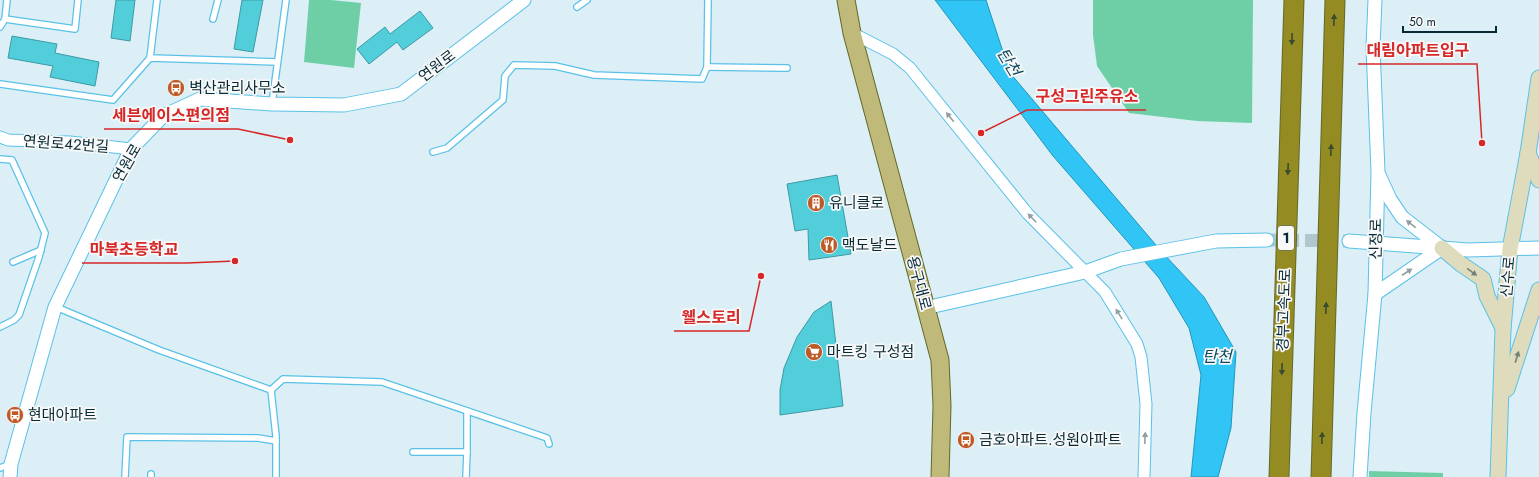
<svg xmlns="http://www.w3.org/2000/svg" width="1539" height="477" font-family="Jost,'Noto Sans KR',sans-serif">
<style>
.green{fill:#6ecfa7}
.water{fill:#30c5f4;stroke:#2396bb}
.building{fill:#52cedb;stroke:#3d9aa4}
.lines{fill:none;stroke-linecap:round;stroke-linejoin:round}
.tertiary-tunnel{stroke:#b1c7cf;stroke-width:13;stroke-dasharray:13 6;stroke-linecap:butt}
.service-casing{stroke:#59c1e7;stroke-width:8}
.minor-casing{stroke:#59c1e7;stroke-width:13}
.tertiary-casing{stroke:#59c1e7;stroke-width:15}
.secondary-casing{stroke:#59c1e7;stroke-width:17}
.primary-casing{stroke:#626929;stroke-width:19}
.motorway-casing{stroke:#626929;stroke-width:21}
.service{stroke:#fff;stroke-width:5.5}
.minor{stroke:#fff;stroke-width:11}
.tertiary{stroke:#fff;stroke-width:13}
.secondary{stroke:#dfdcbd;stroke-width:15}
.primary{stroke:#bfba7a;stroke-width:17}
.motorway{stroke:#948c22;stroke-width:19}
.oneway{fill:#384c2e}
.oneway2{fill:#8f9fa4}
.oneway3{fill:#728279}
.labels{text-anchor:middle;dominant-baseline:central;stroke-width:3.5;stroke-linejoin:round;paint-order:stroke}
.shield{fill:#f8f8f8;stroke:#4f6770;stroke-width:1}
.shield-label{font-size:14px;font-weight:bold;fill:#062935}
.street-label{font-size:15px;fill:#062935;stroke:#f8f8f8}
.poi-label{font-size:15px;fill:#062935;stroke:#f8f8f8;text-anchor:start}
.water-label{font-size:16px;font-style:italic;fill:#0c495c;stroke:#f8f8f8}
.leader{fill:none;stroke:#d62828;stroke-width:1.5}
.callout-dot{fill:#d62828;stroke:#f8f8f8;stroke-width:1.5}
.callout-label{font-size:16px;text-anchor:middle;font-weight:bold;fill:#d62828;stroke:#f8f8f8;stroke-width:3.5;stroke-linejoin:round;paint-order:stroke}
</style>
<rect width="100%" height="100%" fill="#dceff6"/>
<g class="green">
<polygon points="309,0 331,0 361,3 354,68 304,62"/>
<polygon points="1093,0 1253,0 1252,123 1197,121 1129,113 1097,66 1093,35"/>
<polygon points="1369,471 1443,473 1443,477 1369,477"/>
</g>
<polygon class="water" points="935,0 986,0 1010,73 1161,251 1204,297 1236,352 1231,428 1218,477 1191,477 1201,375 1189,328 1159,278 1053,156"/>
<g class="building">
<polygon points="116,0 135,0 130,41 111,38"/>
<polygon points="242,0 263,0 253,52 234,49"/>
<polygon points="420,11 433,28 403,50 397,42 369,64 357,49 385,27 390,34"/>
<polygon points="12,36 57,44 55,53 99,62 95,86 50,77 53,66 8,58"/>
<polygon points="837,175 851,254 809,260 808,229 795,231 787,184"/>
<polygon points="831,301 843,406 780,415 780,390 784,368 797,337 814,312"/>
</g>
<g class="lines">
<polyline class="tertiary-tunnel" points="1267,240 1349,241"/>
<defs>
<g id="service">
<polyline points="577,7 587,0"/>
<polyline points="5,19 75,29 78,0"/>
<polyline points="213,19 218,0"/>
<polyline points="0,27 5,19 7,0"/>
<polyline points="150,58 157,0"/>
<polyline points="707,67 787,68"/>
<polyline points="0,84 113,100 150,58 277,62"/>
<polyline points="272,104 286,0"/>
<polyline points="433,152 447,148 503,100 505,76 514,65 555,66 594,75 702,79 707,67 708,0"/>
<polyline points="0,159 12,160 45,233 39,257 19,315 14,320 0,327"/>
<polyline points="13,262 41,250"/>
<polyline points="56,307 159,350 271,390 276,436 276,477"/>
<polyline points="271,390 283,379 382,382 547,438 549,444"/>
<polyline points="413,452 467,452 467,411"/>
<polyline points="0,468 11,464"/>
<polyline points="125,477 127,437 258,438 276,441"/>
<polyline points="151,477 151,474"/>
<polyline points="466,477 467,452"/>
</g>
<g id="minor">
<polyline points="852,33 893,54 910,68 1028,214 1105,292 1137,344 1141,357 1146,404 1144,477"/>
<polyline points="0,137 8,140 70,142 131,149"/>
</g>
<g id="tertiary">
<polyline points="1379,175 1390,199 1402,217 1442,248"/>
<polyline points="1349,241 1468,250 1539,248"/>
<polyline points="1375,294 1442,248"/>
<polyline points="925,308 1085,272 1121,259 1216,241 1267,240"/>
<polyline points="10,477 11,464 55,307 131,149 163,116 200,99 272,104 344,105 401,94 524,0"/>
<polyline points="1360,477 1364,413 1375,294 1378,172 1373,47 1375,0"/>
</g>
<g id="secondary">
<polyline points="1528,153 1539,180"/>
<polyline points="1442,248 1461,264 1483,279 1487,296 1503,328"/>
<polyline points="1507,389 1539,290"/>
<polyline points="1498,477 1503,329 1510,249 1528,153 1539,78"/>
</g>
<polyline id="primary" points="846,0 852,33 940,360 942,406 940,477"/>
<g id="motorway">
<polyline points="1279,477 1294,0"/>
<polyline points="1321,477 1335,0"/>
</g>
</defs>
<use href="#service" class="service-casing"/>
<use href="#minor" class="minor-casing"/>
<use href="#tertiary" class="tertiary-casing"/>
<use href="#secondary" class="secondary-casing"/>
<use href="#primary" class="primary-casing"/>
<use href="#motorway" class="motorway-casing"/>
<use href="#service" class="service"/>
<use href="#minor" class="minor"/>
<use href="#tertiary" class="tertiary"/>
<use href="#secondary" class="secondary"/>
<use href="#primary" class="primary"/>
<use href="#motorway" class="motorway"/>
</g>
<defs><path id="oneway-solid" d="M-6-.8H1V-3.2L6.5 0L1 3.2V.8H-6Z"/></defs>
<g class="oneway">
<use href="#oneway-solid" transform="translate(1334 20) rotate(-88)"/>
<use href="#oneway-solid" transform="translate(1292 39) rotate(92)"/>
<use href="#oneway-solid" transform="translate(1331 150) rotate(-88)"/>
<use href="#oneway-solid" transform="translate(1288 169) rotate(92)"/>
<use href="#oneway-solid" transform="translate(1326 308) rotate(-88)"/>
<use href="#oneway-solid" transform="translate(1282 369) rotate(92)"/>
<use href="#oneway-solid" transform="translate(1322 438) rotate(-88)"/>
</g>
<g class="oneway2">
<use href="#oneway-solid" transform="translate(950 117) rotate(-129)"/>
<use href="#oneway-solid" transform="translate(1032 218) rotate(-134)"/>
<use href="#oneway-solid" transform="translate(1411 224) rotate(-142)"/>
<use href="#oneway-solid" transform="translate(1407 272) rotate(-33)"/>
<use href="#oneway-solid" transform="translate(1119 314) rotate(-122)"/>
<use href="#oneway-solid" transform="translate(1145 438) rotate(-88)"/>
</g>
<g class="oneway3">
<use href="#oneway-solid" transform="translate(1472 272) rotate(36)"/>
<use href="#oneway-solid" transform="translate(1517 357) rotate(-73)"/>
</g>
<defs>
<symbol id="bus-disc" viewBox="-11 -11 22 22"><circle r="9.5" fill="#be5a26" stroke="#f8f8f8"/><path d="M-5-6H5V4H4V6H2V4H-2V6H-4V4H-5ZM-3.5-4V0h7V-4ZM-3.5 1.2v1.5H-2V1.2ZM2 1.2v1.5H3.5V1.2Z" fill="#fff"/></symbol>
<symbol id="building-disc" viewBox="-11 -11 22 22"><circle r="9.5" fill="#be5a26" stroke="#f8f8f8"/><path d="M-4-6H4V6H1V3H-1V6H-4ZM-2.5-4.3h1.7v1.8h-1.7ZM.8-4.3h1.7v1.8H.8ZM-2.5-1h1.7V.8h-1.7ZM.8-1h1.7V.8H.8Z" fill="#fff"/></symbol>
<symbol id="restaurant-disc" viewBox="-11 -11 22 22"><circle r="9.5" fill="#be5a26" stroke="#f8f8f8"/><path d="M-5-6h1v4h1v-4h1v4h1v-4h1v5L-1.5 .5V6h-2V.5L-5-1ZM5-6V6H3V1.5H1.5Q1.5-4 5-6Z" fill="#fff"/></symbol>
<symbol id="supermarket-disc" viewBox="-11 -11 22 22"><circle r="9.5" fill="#be5a26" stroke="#f8f8f8"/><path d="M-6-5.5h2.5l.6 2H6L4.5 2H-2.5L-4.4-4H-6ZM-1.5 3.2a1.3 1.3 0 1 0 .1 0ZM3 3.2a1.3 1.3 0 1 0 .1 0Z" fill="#fff"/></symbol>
</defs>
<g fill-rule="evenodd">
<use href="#bus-disc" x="166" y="78" width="20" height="20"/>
<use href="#building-disc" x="806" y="193" width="20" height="20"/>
<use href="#restaurant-disc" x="819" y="235" width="20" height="20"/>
<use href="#supermarket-disc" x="804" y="342" width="20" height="20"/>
<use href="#bus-disc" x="5" y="405" width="20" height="20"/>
<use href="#bus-disc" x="956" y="430" width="20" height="20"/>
</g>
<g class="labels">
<rect class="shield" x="1278" y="226" width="16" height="24" rx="3"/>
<g class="shield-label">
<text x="1286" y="238">1</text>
</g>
<g class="street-label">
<text transform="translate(437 66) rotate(-37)">연원로</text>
<text transform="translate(66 144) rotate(4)">연원로42번길</text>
<text transform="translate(127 163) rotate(-60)">연원로</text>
<text transform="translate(1376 239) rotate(-89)">신정로</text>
<text transform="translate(1508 277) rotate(-85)">신수로</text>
<text transform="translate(919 283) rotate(75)">용구대로</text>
<text transform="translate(1284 310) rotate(-88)">경부고속도로</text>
</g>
<g class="poi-label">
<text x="189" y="88">벽산관리사무소</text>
<text x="829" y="203">유니클로</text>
<text x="842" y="245">맥도날드</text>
<text x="827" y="352">마트킹 구성점</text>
<text x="28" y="415">현대아파트</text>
<text x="979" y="440">금호아파트.성원아파트</text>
</g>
<g class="water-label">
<text transform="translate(1009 62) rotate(59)">탄천</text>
<text x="1217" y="356">탄천</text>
</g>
</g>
<path class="leader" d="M1482 143L1477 64H1358M981 133L1027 110H1146M290 140L238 129H104M235 261L187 263H82M761 276L749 331H674"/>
<g class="callout-dot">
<circle cx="1482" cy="143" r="4"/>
<circle cx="981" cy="133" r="4"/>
<circle cx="290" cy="140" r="4"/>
<circle cx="235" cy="261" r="4"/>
<circle cx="761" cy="276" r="4"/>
</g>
<g class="callout-label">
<text x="1418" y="56">대림아파트입구</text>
<text x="1087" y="102">구성그린주유소</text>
<text x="171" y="121">세븐에이스편의점</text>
<text x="134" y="255">마북초등학교</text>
<text x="711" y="323">웰스토리</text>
</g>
<path d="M1403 26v6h93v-6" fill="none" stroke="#062935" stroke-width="2"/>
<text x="1409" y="26" font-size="12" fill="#062935" stroke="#f8f8f8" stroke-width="3" paint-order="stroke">50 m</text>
</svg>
